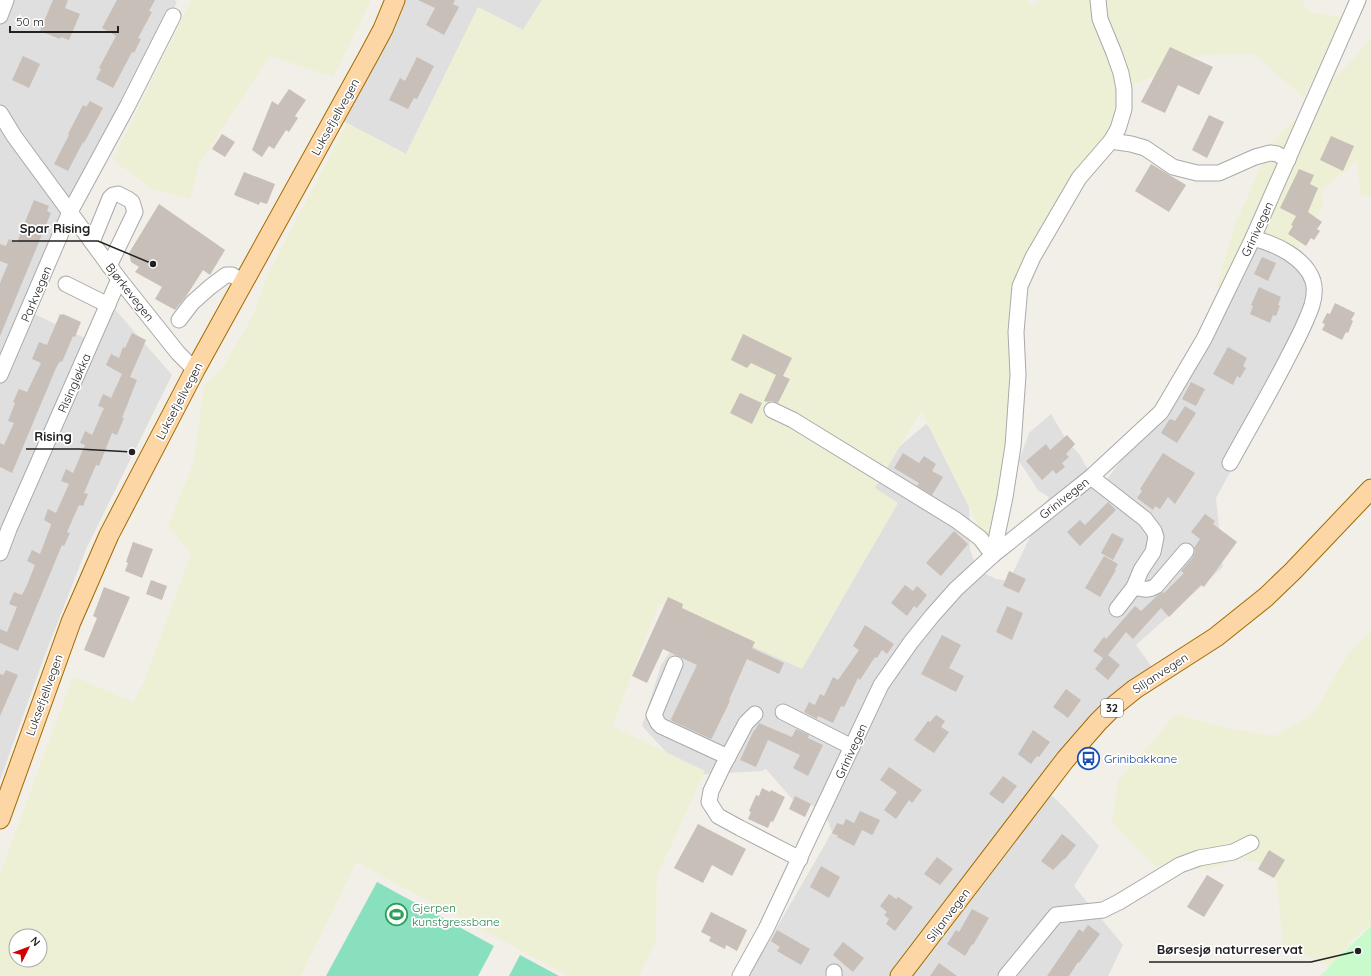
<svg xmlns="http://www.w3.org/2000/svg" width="1371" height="976" font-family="Quicksand,sans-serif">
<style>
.residential{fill:#e0dfdf}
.farmland{fill:#eef0d5;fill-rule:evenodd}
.park{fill:#c8facc}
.pitch{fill:#88e0be}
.building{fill:#c7bfb8}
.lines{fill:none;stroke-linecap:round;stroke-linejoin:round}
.minor-casing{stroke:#a9a9a9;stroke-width:17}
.major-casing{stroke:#a06b00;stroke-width:21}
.minor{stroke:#fff;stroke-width:15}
.major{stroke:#fcd6a4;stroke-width:19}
.labels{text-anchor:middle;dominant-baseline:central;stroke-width:3.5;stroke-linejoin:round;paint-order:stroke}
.shield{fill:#fff;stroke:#646464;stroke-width:1}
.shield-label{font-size:11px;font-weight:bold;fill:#222}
.street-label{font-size:12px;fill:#222;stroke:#fff}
.transit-label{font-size:12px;fill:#164399;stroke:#fff;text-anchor:start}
.leisure-label{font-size:12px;fill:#27864d;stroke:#fff;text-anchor:start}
.leader{fill:none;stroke:#222;stroke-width:1.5}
.callout-dot{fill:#222;stroke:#fff;stroke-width:1.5}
.callout-label{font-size:13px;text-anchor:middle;font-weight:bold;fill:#222;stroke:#fff;stroke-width:3.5;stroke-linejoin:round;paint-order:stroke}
</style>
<rect width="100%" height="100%" fill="#f2efe9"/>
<g class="residential">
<polygon points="0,0 174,0 177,2 70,212 28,311 91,341 112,306 172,375 87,547 43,660 0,780"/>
<polygon points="395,0 542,0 523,30 478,8 406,154 335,117"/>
<polygon points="1253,238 1315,268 1305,335 1216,498 1223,567 1136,645 1154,670 1043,777 1050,794 1064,807 1099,846 1074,886 1123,945 1108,976 749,976 832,832 827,819 819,809 807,803 793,800 766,769 762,771 692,775 682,769 642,726 661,665 686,628 926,424 968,463 970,550 975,563 984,573 996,579 1009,581 1049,497 1038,490 1019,461 1029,433 1051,414 1067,441 1080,455 1085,465 1094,475 1106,481 1152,417"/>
</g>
<g class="farmland">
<polygon points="191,0 370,0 370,2 333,77 270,56 199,164 190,199 152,189 113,160"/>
<path d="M542,0h485l6,7 6,-7h263l7,12 33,5 -38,81 -50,-44 -54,1 -76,34 -6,40 -98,157 -5,134 -22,135 -72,-144 -46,77 23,15 -96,166 -143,-65 -47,122 93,45 -48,105 -1,65 -17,35h-71l-212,-114 -55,114h-301v-102l73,-198 60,26 10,-18 48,-130 -23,-28 26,-65 10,-76 19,-18 30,-52 15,-41 79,-151 59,31 72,-147 45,23zM16,936h24v24h-24z"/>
<polygon points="1371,37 1371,197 1360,195 1357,160 1321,191 1324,204 1293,258 1253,238 1222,292 1217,286 1235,224 1271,144 1366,45"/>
<polygon points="1371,632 1371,924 1351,941 1333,967 1283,946 1275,866 1240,859 1206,870 1153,865 1112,822 1118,780 1176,714 1225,728 1276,736 1314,713 1348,654"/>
</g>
<polygon class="park" points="1371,926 1371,976 1320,976"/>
<g class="pitch">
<polygon points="377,882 494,946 478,976 326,976"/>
<polygon points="520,955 559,976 509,976"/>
</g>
<g class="building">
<polygon points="53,0 68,0 65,8 80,14 69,40 61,37 60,39 40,31"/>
<polygon points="117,0 155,0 149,11 152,12 138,38 141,39 134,53 132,52 113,88 96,79 101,69 99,68 116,36 102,28"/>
<polygon points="418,0 455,0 453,4 459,7 444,35 426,25 435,8"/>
<polygon points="1170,47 1213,67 1199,95 1178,85 1165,113 1141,102"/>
<polygon points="23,56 40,64 29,88 12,80"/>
<polygon points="417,57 434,66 417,99 414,98 408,109 389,100 400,78 405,81"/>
<polygon points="289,89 306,100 295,116 298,118 289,132 286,130 274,149 269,146 262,157 252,150 272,101 278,105"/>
<polygon points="90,101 103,108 84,143 83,142 68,171 54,164 69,135 68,134 83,105 86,107"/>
<polygon points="1209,115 1224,122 1207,158 1192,150"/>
<polygon points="222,134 235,142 225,157 212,149"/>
<polygon points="1331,136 1354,146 1343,171 1320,160"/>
<polygon points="1151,164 1186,185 1169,212 1135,191"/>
<polygon points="1299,169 1314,175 1310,184 1318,188 1308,212 1322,222 1317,229 1320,231 1314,240 1311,238 1306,246 1288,234 1293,226 1291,225 1296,216 1280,208"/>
<polygon points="244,172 275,184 267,204 260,202 259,205 234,195"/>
<polygon points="34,200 49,206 47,211 51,213 0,336 0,283 8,264 0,261 0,244 6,246 9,239 17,242"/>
<polygon points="159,204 225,250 210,275 203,270 187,295 175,310 155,299 162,287 135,272 139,267 131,262 129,253"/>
<polygon points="1262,257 1276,263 1268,281 1254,274"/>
<polygon points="1259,287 1281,297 1278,305 1280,306 1276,316 1273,315 1270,323 1250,314 1253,306 1251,305"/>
<polygon points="1335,303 1355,313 1351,320 1353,321 1348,333 1346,332 1342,340 1322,330 1325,324 1322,323 1327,313 1330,314"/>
<polygon points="60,314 62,315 63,314 81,322 75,337 73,336 62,362 60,361 56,368 12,473 0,467 0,443 4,445 14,423 8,421 15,403 13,402 19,389 27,392 41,363 32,359 39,342 47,345"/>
<polygon points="132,333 146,340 130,377 137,380 122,418 124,418 117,435 112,433 99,466 96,465 84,493 88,494 83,506 79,505 67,532 70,533 64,546 62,545 18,651 0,643 0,629 7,632 17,607 9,604 14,592 22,595 27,585 35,565 27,561 32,550 40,554 51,525 51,524 44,520 48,509 56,513 69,484 61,481 66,469 73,473 85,445 80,443 85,431 92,435 104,408 98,406 103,394 111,398 122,374 106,365 111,354 119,358 123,347 125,348"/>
<polygon points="743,334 792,358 783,376 790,379 778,403 772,401 767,402 764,401 776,375 751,363 747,368 731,360"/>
<polygon points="1228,347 1247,358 1243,366 1246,368 1240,378 1237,376 1233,385 1213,374"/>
<polygon points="1191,382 1205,389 1196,406 1182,399"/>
<polygon points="740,393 762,403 752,424 730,413"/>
<polygon points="1185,406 1196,413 1177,443 1161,433 1169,420 1171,419 1175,421"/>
<polygon points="1067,435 1075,444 1066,454 1069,457 1062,463 1065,467 1056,474 1053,470 1042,480 1026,461 1046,444 1050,450"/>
<polygon points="903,453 919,463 924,456 936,464 932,471 943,477 932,495 917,486 919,483 894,468"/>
<polygon points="1163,453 1195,473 1175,504 1168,497 1160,509 1155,506 1153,510 1137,498 1142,491 1140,489"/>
<polygon points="1108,502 1116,510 1080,546 1067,532 1080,520 1085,525"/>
<polygon points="1205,514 1215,521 1213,524 1237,542 1204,587 1201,585 1169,617 1161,608 1133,639 1126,632 1108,655 1120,665 1108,680 1095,669 1103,658 1093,651 1104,637 1106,639 1135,606 1141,611 1157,596 1163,592 1164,593 1184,573 1181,571 1193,557 1195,552 1194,548 1200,539 1191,532"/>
<polygon points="954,531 968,544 941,576 926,563"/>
<polygon points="1112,533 1124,539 1113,560 1101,553"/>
<polygon points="133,542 153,549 142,578 125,571 128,563 126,562"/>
<polygon points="1104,556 1118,564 1115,569 1116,570 1100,597 1085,588"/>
<polygon points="1009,571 1026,579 1019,593 1003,586"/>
<polygon points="151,580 167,586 162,600 146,594"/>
<polygon points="905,585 913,591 917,586 927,595 917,608 914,606 907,616 891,603"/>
<polygon points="104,587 130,597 104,658 84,650 97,618 93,616"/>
<polygon points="668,597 683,604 682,608 755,642 752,648 784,663 779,674 747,659 729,700 730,701 712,738 711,739 672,721 671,719 697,665 663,649 647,683 632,676"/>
<polygon points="1007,606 1023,613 1012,640 996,632"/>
<polygon points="865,625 894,644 887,654 882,650 877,658 875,657 860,680 858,678 844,707 841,706 833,723 818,716 817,719 804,712 809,702 815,705 820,694 824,696 833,677 838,680 859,650 853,646"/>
<polygon points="942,635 961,645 949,668 964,676 956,692 921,674"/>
<polygon points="6,670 18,675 0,716 0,674 3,675"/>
<polygon points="1066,689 1081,700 1068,718 1053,707"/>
<polygon points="936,715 945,721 941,727 949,732 934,753 914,740 925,725 928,721 930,722"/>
<polygon points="759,723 792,737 796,729 809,735 808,738 823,745 808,776 793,768 800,755 768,740 756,767 740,760 754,730 755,730"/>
<polygon points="1033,730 1050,742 1039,757 1037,756 1031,764 1018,754"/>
<polygon points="889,767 922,790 912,803 909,800 896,819 884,810 897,792 880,780"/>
<polygon points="1003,776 1017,786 1003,804 989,794"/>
<polygon points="762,788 770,792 771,790 785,797 773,822 771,821 768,828 748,819 751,812 749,811 756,795 759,796"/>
<polygon points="795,796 811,804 805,817 789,809"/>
<polygon points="860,811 880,820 873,834 872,835 862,830 854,846 837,837 838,836 832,833 837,823 843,825 846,819 854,823"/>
<polygon points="698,824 746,849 732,876 712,865 703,883 674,868"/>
<polygon points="1062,834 1076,845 1065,859 1064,859 1053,870 1041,861"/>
<polygon points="1269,850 1285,860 1274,878 1258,869"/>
<polygon points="937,857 953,869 940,885 924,874"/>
<polygon points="821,866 840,877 829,898 810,887"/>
<polygon points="1207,875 1224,885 1204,917 1187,907"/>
<polygon points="889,894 896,899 898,897 913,907 895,931 886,924 889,919 884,915 887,912 880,906"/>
<polygon points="972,909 989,918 973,945 972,944 965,956 947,944 956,930 959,932"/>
<polygon points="711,912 747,930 737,951 726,945 725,949 709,941 711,937 701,932"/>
<polygon points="1088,925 1100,934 1079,963 1078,962 1069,976 1047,976 1079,929 1083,932"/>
<polygon points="777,930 810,949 801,965 777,951 780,947 771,941"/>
<polygon points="843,942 864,958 853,972 833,955"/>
<polygon points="939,963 957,976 930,976"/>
</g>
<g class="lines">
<defs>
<g id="minor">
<polyline points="0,16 6,0"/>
<polyline points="0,113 14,136 119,279 178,353 195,370"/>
<polyline points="1111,141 1131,144 1145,148 1173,167 1197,173 1219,173 1255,157 1270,153 1277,154 1288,160"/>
<polyline points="92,242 110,198 113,195 118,194 128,199 132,202 135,212 109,266"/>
<polyline points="66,284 108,305"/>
<polyline points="179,320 192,303 210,287 226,275 232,275 243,282"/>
<polyline points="0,375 70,212 128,105 173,16"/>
<polyline points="772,410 793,420 956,520 980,538 993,555"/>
<path d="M1230,463c19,-35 40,-70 58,-106 9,-17 18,-34 24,-52 2,-7 3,-17 1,-24 -8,-24 -38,-37 -60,-43"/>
<polyline points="1091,477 1145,519 1154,531 1156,537 1153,552 1141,570 1134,587 1117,609"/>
<polyline points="0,553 9,529 119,279"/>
<polyline points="993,555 1005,497 1013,446 1018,375 1016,332 1020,286 1033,257 1079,178 1111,141 1118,129 1124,109 1124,89 1121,73 1114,53 1100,19 1098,0"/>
<path d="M1134,587c9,2 14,4 22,-1l30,-35"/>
<polyline points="675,664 654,715 658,723 661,726 728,757"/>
<polyline points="783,712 852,747"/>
<polyline points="755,714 746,723 723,766 711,791 709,802 718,816 740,828 800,859"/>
<polyline points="834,972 834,976"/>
<polyline points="740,976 766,929 881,685 911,642 932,616 956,589 993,555 1091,477 1161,412 1204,339 1253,238 1358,0"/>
<polyline points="1006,976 1056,915 1103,910 1119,902 1180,865 1199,858 1233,852 1251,843"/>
</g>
<g id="major">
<polyline points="0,819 71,622 109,535 195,370 368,57 383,29 395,0"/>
<polyline points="900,976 1065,760 1098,722 1115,705 1135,689 1216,637 1266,597 1293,571 1371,489"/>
</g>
</defs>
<use href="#minor" class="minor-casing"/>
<use href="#major" class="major-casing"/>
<use href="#minor" class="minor"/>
<use href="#major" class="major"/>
</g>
<defs>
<symbol id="bus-ring" viewBox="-11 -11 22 22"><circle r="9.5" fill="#fff" stroke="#1a4fb4" stroke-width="1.5"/><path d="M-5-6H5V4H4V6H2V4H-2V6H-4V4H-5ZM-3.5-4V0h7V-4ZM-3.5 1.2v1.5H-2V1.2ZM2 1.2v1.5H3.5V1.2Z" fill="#1a4fb4"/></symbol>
<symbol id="stadium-ring" viewBox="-11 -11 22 22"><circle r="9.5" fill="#fff" stroke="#2e9e5b" stroke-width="1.5"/><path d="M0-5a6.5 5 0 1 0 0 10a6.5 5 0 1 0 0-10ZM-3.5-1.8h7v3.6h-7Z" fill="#2e9e5b"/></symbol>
</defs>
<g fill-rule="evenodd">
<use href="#bus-ring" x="1076" y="746" width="25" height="25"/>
<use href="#stadium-ring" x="384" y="902" width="25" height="25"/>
</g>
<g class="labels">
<rect class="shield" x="1101" y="699" width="22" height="18" rx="3"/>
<g class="shield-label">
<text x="1112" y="708">32</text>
</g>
<g class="street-label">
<text transform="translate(335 117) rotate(-61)">Luksefjellvegen</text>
<text transform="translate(1257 229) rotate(-65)">Grinivegen</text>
<text transform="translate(130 292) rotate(52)">Bjørkevegen</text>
<text transform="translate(36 294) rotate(-67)">Parkvegen</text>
<text transform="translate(74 383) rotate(-66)">Risingløkka</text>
<text transform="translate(179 401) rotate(-62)">Luksefjellvegen</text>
<text transform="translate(1064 498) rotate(-38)">Grinivegen</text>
<text transform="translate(1160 673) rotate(-33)">Siljanvegen</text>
<text transform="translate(44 695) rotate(-70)">Luksefjellvegen</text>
<text transform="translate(851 751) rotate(-65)">Grinivegen</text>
<text transform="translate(948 915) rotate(-53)">Siljanvegen</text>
</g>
<g class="transit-label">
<text x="1104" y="758">Grinibakkane</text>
</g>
<g class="leisure-label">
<text x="412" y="907">Gjerpen<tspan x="412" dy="14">kunstgressbane</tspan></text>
</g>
</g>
<path class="leader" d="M153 264L98 241H12M132 452L79 449H26M1358 951L1311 962H1149"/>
<g class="callout-dot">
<circle cx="153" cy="264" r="4"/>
<circle cx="132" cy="452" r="4"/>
<circle cx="1358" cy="951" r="4"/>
</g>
<g class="callout-label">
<text x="55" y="233">Spar Rising</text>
<text x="53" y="441">Rising</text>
<text x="1230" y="954">Børsesjø naturreservat</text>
</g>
<g transform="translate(28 948) rotate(48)"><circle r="19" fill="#ffffff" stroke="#a7a7a7"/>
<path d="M0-3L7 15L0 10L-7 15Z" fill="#d40000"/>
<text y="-6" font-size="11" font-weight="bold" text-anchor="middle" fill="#222222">N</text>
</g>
<path d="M10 26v6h108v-6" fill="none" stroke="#222222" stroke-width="2"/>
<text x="16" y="26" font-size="12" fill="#222222" stroke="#ffffff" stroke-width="3" paint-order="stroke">50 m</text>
</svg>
